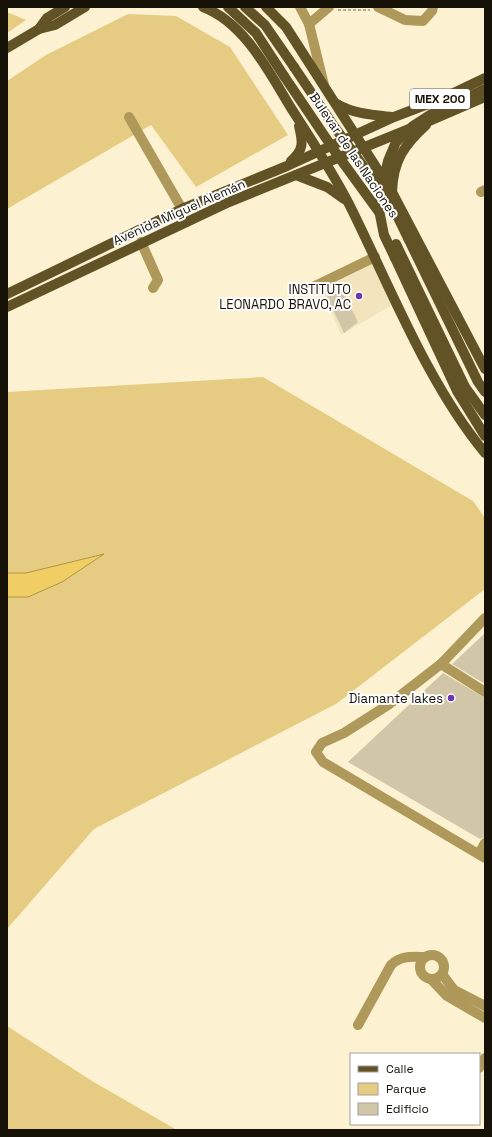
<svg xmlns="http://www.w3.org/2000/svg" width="492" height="1137" font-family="'Space Grotesk',sans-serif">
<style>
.built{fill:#f2e5bd}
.green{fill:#e5cc82}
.water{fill:#f0ce64;stroke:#af9648}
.building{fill:#d1c6a7}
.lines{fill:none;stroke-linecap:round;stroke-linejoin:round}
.path{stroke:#9d957e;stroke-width:1.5;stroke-dasharray:3 2;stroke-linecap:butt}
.minor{stroke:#ae995b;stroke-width:10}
.major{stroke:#625327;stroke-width:10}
.major-bridge{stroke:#625327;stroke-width:10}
.poi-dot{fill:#7038ae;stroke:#fff;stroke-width:1.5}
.labels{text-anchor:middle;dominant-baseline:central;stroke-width:4;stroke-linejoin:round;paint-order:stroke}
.shield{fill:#fff;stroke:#5c5951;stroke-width:1}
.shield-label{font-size:12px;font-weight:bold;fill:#161207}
.street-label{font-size:13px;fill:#161207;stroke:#fff}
.poi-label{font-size:13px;fill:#161207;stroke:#fff;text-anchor:end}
</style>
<rect width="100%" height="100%" fill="#fcf2d2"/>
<polygon class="built" points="372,262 397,302 341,335 322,289"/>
<g class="green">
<polygon points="7,12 26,20 7,33"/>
<polygon points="128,14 176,16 230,47 288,135 196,187 151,125 7,209 7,81 46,55"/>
<polygon points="263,377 473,501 485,518 485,589 336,704 94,829 7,929 7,392"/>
<polygon points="7,1026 92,1081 177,1130 7,1130"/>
</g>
<polygon class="water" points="104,554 62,582 28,597 7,597 7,573 26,573"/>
<g class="building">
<polygon points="342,290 358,322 344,333 327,297"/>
<polygon points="485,633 485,684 452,664"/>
<polygon points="443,673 485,698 485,837 480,839 348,762"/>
</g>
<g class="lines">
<polyline class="path" points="338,10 370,10"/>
<g class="minor">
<polyline points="300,7 309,24 324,85"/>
<polyline points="378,7 405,20 423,21 432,11 433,7"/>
<polyline points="309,24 329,7"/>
<polyline points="129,117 182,209"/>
<polyline points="481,192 485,190"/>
<polyline points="141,242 158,280 153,288"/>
<polyline points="315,286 375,257"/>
<polyline points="485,618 441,664 388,705 344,733 322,743 316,752 323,762 485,858"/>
<polyline points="441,664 485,692"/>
<polyline points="479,854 485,843"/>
<circle cx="432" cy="967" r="12"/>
<polyline points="442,974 454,990 485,1006"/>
<polyline points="431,979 447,996 485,1018"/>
<path d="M358,1025l33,-60c10,-10 22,-8 35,-8"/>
<polyline points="479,1068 485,1058"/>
</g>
<g class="major">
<path d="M203,7c42,16 66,65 88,101 20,31 41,63 58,96 41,82 78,179 136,249"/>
<polyline points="228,7 256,33 284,76"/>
<polyline points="245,7 265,25 294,67"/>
<polyline points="266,7 286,27 392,192 485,369"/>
<polyline points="39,29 47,18 65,7"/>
<polyline points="7,48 39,29 55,25 85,7"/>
<path d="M337,104c17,10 36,11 55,13"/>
<path d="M291,161c13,-11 12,-19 8,-35"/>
<polyline points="296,175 327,187 344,199"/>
<path d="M392,192c1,-31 12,-47 34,-67"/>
<polyline points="408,238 478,382 485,392"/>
<polyline points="396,244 465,387 485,415"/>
<polyline points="395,258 457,391 485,436"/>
<polyline points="7,294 182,209 287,166 394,117 441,99 485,78"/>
<polyline points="7,307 229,202 429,121 485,97"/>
</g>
<g class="major-bridge">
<polyline points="294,67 333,125 392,205 408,238"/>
<polyline points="284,76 336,153 379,212"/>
<polyline points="395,258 384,235 378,205 388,161 396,142 413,126 430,115 485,89"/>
</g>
</g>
<g class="poi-dot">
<circle cx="359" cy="296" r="4"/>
<circle cx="451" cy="698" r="4"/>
</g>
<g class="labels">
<rect class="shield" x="410" y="89" width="60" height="20" rx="3"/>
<g class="shield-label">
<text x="440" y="99">MEX 200</text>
</g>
<g class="street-label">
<text transform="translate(354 155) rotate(56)">Bulevar de las Naciones</text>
<text transform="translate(179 212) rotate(-24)">Avenida Miguel Alemán</text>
</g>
<g class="poi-label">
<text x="351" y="289">INSTITUTO<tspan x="351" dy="15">LEONARDO BRAVO, AC</tspan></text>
<text x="443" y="698">Diamante lakes</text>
</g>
</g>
<rect width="492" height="1137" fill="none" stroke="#161207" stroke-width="16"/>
<rect x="350" y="1053" width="130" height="72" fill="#ffffff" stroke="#a2a09c"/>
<rect x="358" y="1066" width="20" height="6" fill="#625327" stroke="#a2a09c"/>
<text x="386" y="1073" font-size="12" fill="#161207">Calle</text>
<rect x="358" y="1083" width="20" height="12" fill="#e5cc82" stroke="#a2a09c"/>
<text x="386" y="1093" font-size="12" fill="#161207">Parque</text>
<rect x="358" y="1103" width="20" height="12" fill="#d1c6a7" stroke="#a2a09c"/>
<text x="386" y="1113" font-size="12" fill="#161207">Edificio</text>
</svg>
